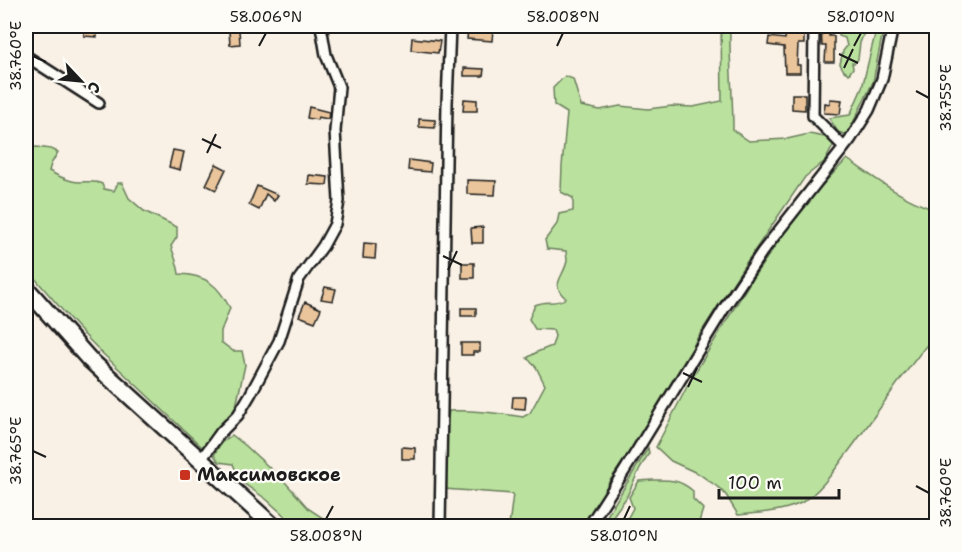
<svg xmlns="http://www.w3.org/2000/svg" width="962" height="552" font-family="'Shantell Sans',sans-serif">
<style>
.green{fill:#bae29e;stroke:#6b7f5d;stroke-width:1.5}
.building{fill:#eac59b;stroke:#1c1c1c;stroke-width:1.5}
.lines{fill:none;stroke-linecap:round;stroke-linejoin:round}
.minor-casing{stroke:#1c1c1c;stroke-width:14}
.primary-casing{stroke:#1c1c1c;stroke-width:20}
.minor{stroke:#fdfcf7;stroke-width:9}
.primary{stroke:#fdfcf7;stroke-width:15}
.ticks{fill:none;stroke:#1c1c1c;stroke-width:2}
.poi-dot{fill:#c8321e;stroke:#fdfcf7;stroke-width:2}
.labels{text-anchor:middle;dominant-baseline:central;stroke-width:4.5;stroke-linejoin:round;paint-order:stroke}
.poi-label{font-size:18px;font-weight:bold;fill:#1c1c1c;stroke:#fdfcf7;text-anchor:start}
.neatline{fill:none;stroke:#1c1c1c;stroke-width:2}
.ticks-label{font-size:15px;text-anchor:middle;fill:#1c1c1c}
</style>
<rect width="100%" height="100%" fill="#f9f1e5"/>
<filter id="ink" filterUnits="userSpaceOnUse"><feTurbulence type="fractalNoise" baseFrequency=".0167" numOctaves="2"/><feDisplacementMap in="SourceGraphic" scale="12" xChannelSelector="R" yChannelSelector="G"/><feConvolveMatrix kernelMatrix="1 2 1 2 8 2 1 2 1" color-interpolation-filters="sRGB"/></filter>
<g filter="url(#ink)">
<g class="green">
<path d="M721,26h9c-1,34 3,69 3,104l16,11 38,-2 22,-5 16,3 9,7 -9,17 -20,16 -61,89 -48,74 -11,26 -36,63 -21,25 -19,28 -22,41 -4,3h-74l4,-32 -69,-5 2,-58 3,-20c25,-1 49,2 74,6l7,-4 15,-28 -9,-18 -9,-9 10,-6 15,-6 3,-10 -2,-6 -18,-1 -6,-10 6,-14c11,-5 22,0 31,-7 -17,-13 -2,-21 1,-37 0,-3 -1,-7 -1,-10l-19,-2 -2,-9 12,-16 2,-10 14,-3v-13l-12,-6 1,-26 5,-53 -13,-8 -1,-17 12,-12 8,3 8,27 19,4 20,-4 28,3 24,-3 21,1 29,-6z"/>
<polygon points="838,26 864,26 866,28 860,43 858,59 855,63 852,63 853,68 849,74 844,71 840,64 843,51 847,46 845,38 839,36"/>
<polygon points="877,26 884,26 873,82 847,135 838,132 829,118 850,115 862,88"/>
<path d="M36,147l15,2 7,3 -7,12 -2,7c7,4 15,8 23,10 10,3 20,-2 30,3l2,5 10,2 4,-8h4l7,15 15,13 33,16v10l-6,9c3,10 7,18 8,28 27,1 39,11 51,34l-9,23v11l12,9h9l3,14 -10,46 -15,14 -9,15 -9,7 -101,-95 -25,-26 -50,-58v-118z"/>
<path d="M847,159c25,17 59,43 89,51v124c-33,38 -60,82 -91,122 -11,15 -27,38 -44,47 -19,9 -42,10 -63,12l-12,-20 -7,-7 -20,-14 -28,-13 -15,-14 35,-68 59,-97 56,-80z"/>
<polygon points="232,435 246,446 285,482 309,509 335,526 296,526 266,499 240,481 233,464 219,462 214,455 221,443"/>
<polygon points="648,448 649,453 640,468 626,498 607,524 605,526 598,526 607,516"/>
<path d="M653,480c17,0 26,-1 40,11v8l10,10 -4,13 -7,4h-66v-5l7,-13 -4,-11 10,-16z"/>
</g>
<g class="building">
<polygon points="85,26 97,26 97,37 84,36"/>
<polygon points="791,26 799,26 798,32 804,33 804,44 798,44 797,65 800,65 800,73 785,73 784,47 768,45 769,37 785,39 786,32 790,32"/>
<polygon points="821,26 829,26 829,36 834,36 834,62 825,62 826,46 822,46"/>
<polygon points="468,28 493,30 492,41 467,39"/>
<polygon points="239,30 240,44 230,45 229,31"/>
<polygon points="412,38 440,41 438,53 411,50"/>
<polygon points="464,68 484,69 483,76 464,76"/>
<polygon points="792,94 805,94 805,110 792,109"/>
<polygon points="464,99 477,100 477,111 463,111"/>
<polygon points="830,99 842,100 840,114 824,113 825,103 830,104"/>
<polygon points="309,107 329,112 328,119 318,117 317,120 307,118"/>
<polygon points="419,119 435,120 435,128 419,127"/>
<polygon points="173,150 184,152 180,170 169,167"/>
<polygon points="409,160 431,163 430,172 408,170"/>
<polygon points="216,164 226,169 216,190 206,185"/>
<polygon points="309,175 328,177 327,185 308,184"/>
<polygon points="467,180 496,181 495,195 467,194"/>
<polygon points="257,186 278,195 274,201 266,194 259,210 249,205"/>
<polygon points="483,227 483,243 472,243 471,228"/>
<polygon points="364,243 376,244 375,259 363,258"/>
<rect x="462" y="263" width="12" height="15"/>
<polygon points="325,287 336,289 333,301 321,299"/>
<polygon points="305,302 321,309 315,322 299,316"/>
<rect x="461" y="308" width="15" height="8"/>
<polygon points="461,343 480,343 480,352 473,352 473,355 461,355"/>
<polygon points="513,397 526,397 525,409 512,408"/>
<polygon points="402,447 415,448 415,459 402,459"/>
</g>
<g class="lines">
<defs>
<g id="minor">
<polyline points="814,27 813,116 844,147"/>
<polyline points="26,56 99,103"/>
<polyline points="200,461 221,432 238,415 250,395 279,341 299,279 323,246 335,224 339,201 335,131 339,87 326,55 321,26"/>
<polyline points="440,526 447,103 450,26"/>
<polyline points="589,526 625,470 725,307 762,252 850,140 869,110 882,79 893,26"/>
</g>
<polyline id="primary" points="26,288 89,359 273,526"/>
</defs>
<use href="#minor" class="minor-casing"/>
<use href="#primary" class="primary-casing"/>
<use href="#minor" class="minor"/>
<use href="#primary" class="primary"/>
</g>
</g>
<path class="ticks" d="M259,46l7,-13M557,46l6,-13M854,46l7,-13M839,54l19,9M33,56l13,6M844,68l9,-19M916,91l13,7M202,139l19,9M207,153l9,-19M443,256l19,9M448,270l9,-19M683,373l19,9M688,387l9,-19M33,451l13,6M916,486l13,7M326,519l7,-13M624,519l6,-13"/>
<rect class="poi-dot" x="179" y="469" width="12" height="12" rx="3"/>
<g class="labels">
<g class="poi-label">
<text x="197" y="475">Максимовское</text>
</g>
</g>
<rect width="962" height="552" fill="none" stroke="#fdfcf7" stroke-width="66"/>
<g transform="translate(81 81) rotate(116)" stroke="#fdfcf7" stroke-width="4.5" paint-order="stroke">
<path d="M0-4.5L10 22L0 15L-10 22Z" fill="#1c1c1c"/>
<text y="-9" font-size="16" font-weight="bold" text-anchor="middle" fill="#1c1c1c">С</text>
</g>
<path d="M719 489v9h120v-9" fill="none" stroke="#1c1c1c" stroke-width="3"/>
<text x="728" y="489" font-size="18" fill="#1c1c1c" stroke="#fdfcf7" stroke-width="4.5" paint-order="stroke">100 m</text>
<rect x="33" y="33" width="896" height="486" class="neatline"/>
<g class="ticks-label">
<text x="266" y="22">58.006°N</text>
<text x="563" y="22">58.008°N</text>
<text x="861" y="22">58.010°N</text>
<text transform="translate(16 56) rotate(-90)" y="5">38.760°E</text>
<text transform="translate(946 98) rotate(-90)" y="5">38.755°E</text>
<text transform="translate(16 451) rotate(-90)" y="5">38.765°E</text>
<text transform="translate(946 493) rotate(-90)" y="5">38.760°E</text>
<text x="326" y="541">58.008°N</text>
<text x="624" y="541">58.010°N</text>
</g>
</svg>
